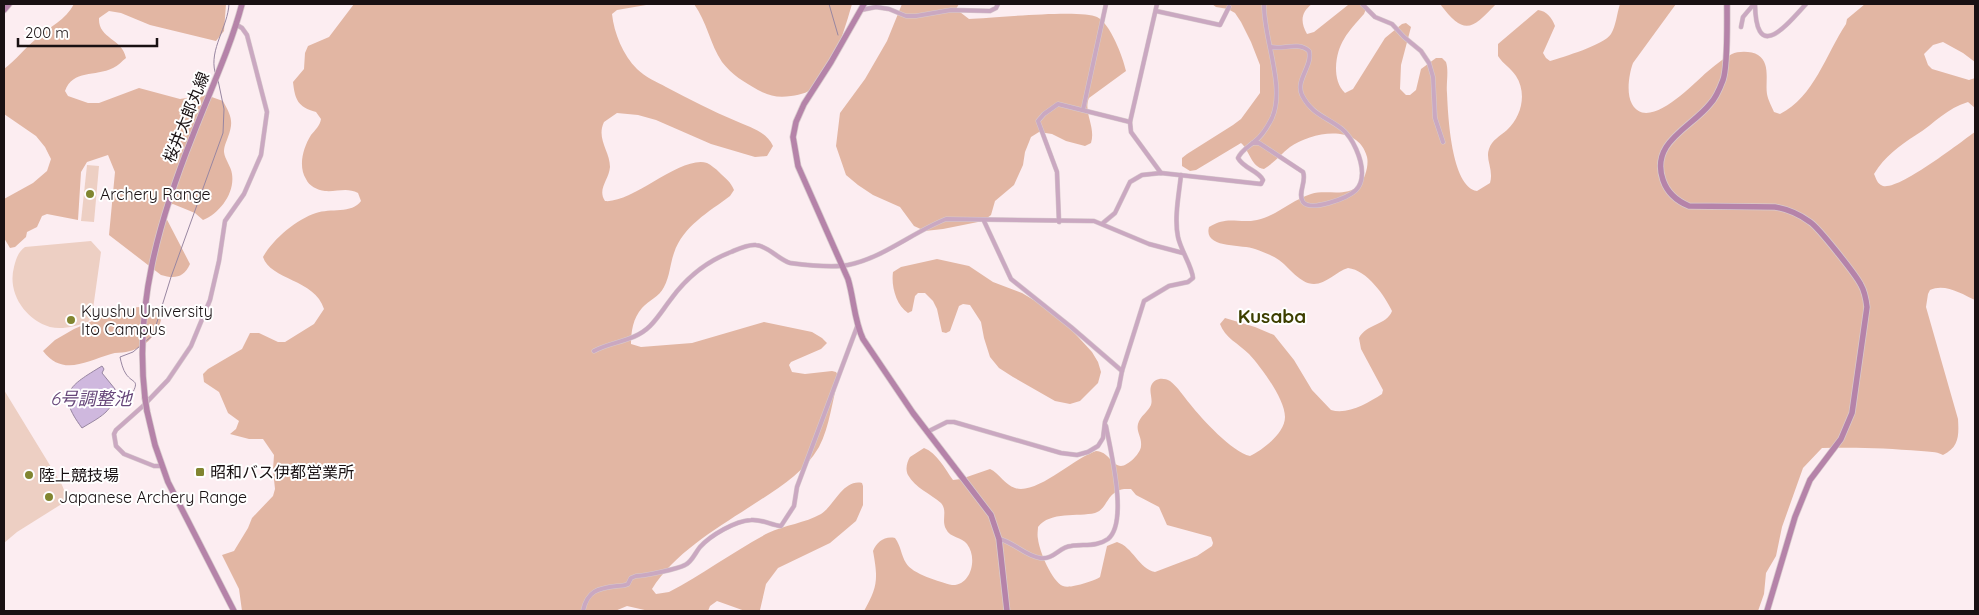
<svg xmlns="http://www.w3.org/2000/svg" width="1979" height="615" font-family="Quicksand,'Noto Sans JP',sans-serif">
<style>
.green{fill:#edcfc3}
.forest{fill:#e2b6a3;fill-rule:evenodd}
.water{fill:#cfb8de;stroke:#9886a1}
.lines{fill:none;stroke-linecap:round;stroke-linejoin:round}
.stream{stroke:#9886a1;stroke-width:1}
.street-casing{stroke:#d8cacd;stroke-width:5}
.secondary-casing{stroke:#d8cacd;stroke-width:7}
.street{stroke:#caa8c1;stroke-width:4}
.secondary{stroke:#b583a9;stroke-width:5.5}
.secondary-bridge-casing{stroke:#d8cacd;stroke-width:7;stroke-linecap:butt}
.secondary-bridge{stroke:#b583a9;stroke-width:5.5}
.poi-dot{fill:#818530;stroke:#fff;stroke-width:2}
.labels{text-anchor:middle;dominant-baseline:central;stroke-width:4;stroke-linejoin:round;paint-order:stroke}
.street-label{font-size:16px;fill:#191113;stroke:#fff}
.poi-label{font-size:16px;fill:#191113;stroke:#fff;text-anchor:start}
.water-label{font-size:18px;font-style:italic;fill:#67477a;stroke:#fff}
.quarter-label{font-size:19px;font-weight:bold;fill:#3d3f00;stroke:#fff}
</style>
<rect width="100%" height="100%" fill="#fcedf1"/>
<g class="green">
<polygon points="87,165 99,166 94,222 81,221"/>
<path d="M91,241l10,11 -9,64 -4,6c-12,4 -25,8 -38,5 -25,-8 -43,-34 -36,-60 2,-8 4,-15 11,-20z"/>
<polygon points="4,390 62,485 68,500 17,532 4,543"/>
</g>
<g class="forest">
<path d="M74,4h152l-2,27 -8,10 -66,-16 -29,-12 -12,-2 -10,7c-1,21 23,20 27,40 -4,3 -8,8 -13,10 -18,9 -40,1 -48,23l3,5 20,7h11l40,-15 41,11 26,-4 17,6c8,15 11,20 5,36 -2,6 -4,9 -4,15 1,8 7,14 8,22 3,19 -12,39 -29,46l-8,-7 -22,-9 -7,2 -3,6 27,52c-6,14 -16,15 -29,11l-52,-40 6,-63 -7,-17 -21,7 -6,10 -3,48 -31,-6 -5,2 -5,11 -10,5 -1,5 -11,10 -5,1 -6,-10v-39l29,-16 14,-12 4,-12 -6,-12 -9,-11 -32,-22v-45c12,-9 21,-21 32,-30 13,-12 30,-19 38,-35z"/>
<path d="M354,4h298l-35,6 -5,4c2,19 11,41 25,55 8,8 20,13 29,18 23,12 46,24 70,34 13,6 30,10 37,25l-6,10 -12,1 -44,-13 -55,-24 -18,-5 -21,-2 -13,9c-8,17 6,29 6,45 -1,13 -13,22 -5,34 27,3 76,-46 102,-38 4,2 9,6 12,9 6,6 12,10 15,18l-4,6c-21,16 -47,30 -56,57 -4,11 -4,23 -10,34 -5,10 -15,13 -22,21 -9,10 -11,24 -11,36l10,3 51,-4 72,-21 48,10 10,6 5,5 -6,6 -30,13 -2,3 3,7 13,2 27,-3 4,1 3,5c-7,23 -9,49 -20,70 -15,26 -40,41 -65,57 -35,23 -79,48 -102,85l4,5 13,-2c34,-18 65,-41 99,-59 17,-8 37,-10 53,-19 13,-8 22,-35 41,-31l1,3v19l-7,16 -26,22 -52,25 -12,16 -6,26 -15,1 -28,-10 -7,5 -2,5h-59l-22,-5 -12,5h-373l-3,-22 -17,-34 12,-4 14,-23 4,-10 21,-22 2,-7 -2,-19 1,-15 -11,-16h-14l-19,-5 6,-5 3,-8 -11,-8 -9,-21 -15,-10 -1,-8 5,-5 34,-20 8,-16h9l19,9h7l29,-18 10,-15c-9,-30 -54,-29 -61,-52 10,-18 34,-38 53,-44 14,-5 36,1 45,-12l-3,-8c-11,-6 -21,-1 -33,-2 -8,-1 -16,-5 -19,-12 -8,-13 -3,-31 5,-44 4,-5 9,-9 10,-16l-5,-7c-18,-5 -21,-12 -23,-30l11,-13 1,-16 3,-7 21,-9z"/>
<path d="M694,4h158c-6,21 -19,65 -34,80 -8,8 -17,11 -27,12 -13,2 -22,0 -33,-6 -14,-8 -26,-15 -36,-28 -12,-18 -15,-40 -28,-58z"/>
<path d="M902,4h57l-3,5 13,10c24,-1 112,-10 128,-2 13,6 26,40 29,54l-37,27c-6,14 7,29 2,45l-6,3 -19,-5 -14,-7 -13,-2 -8,5 -6,15 -2,13 -9,20 -19,16 -4,14 -8,6 -40,8 -18,2 -11,-5 -14,-19 -27,-12 -15,-10 -12,-10 -10,-29 4,-33 25,-34 22,-38z"/>
<path d="M1212,4h100c-11,8 -12,18 -5,30l7,-2 34,-27 16,-1 2,5 -2,5c-16,18 -27,29 -28,54 0,9 2,18 9,25l8,-4 32,-51 17,-14 4,-1 5,4 -10,38 -1,24 6,6h4l6,-5 5,-21 15,-11h6l4,4c3,9 0,21 1,31 1,21 4,94 30,98l13,-8c4,-13 -5,-24 -1,-34 3,-9 11,-13 18,-19 15,-14 20,-37 9,-54 -5,-8 -13,-12 -18,-20v-12l40,-34c9,1 14,8 17,16l-12,27 3,5 4,3c13,-4 54,-16 61,-27 5,-8 6,-21 9,-30h56l-43,59c-4,11 -7,30 -1,41 16,29 62,-21 75,-32 7,-6 17,-14 25,-18 6,-3 20,-3 26,1 13,8 7,27 9,39 1,6 5,13 7,18l6,2c34,-17 46,-60 66,-90l1,-5 18,-15h110v58l-12,-9 -20,-11 -10,3 -9,9 4,11 4,4 37,11 6,-2v30l-7,-6c-21,6 -33,21 -52,33 -17,11 -31,21 -42,39 2,4 3,10 9,12 17,4 76,-43 92,-54v168c-13,-6 -30,-17 -45,-10l-2,4 -2,13 32,112c1,17 1,28 -15,36 -8,-4 -13,-3 -22,-4 -35,-3 -65,-4 -99,-3l-19,20 -5,14 -16,45 -6,29 -10,17 -2,21 -6,17h-894c14,-25 14,-32 9,-60 4,-9 11,-15 22,-13 6,8 6,17 11,25 6,11 34,19 46,22 19,1 26,-27 15,-41 -5,-7 -17,-6 -21,-15 -5,-9 2,-18 -5,-26 -10,-9 -26,-15 -33,-28 -3,-6 -1,-13 2,-18l14,-9c13,5 21,21 29,32l8,-1 29,-10c9,4 15,16 25,19 22,7 59,-30 81,-37 12,0 16,15 25,15 7,0 20,-13 20,-20 1,-9 -5,-14 -3,-22 2,-8 10,-12 13,-19 2,-6 -2,-13 0,-19 3,-8 12,-9 19,-5 8,6 14,16 20,23 12,15 42,48 60,52 13,-6 35,-23 35,-39 0,-18 -24,-50 -36,-63 -11,-11 -24,-16 -29,-30l5,-6 30,9 19,8 20,25 18,30 19,20c17,5 37,-7 51,-16l1,-4 -22,-41 -2,-11c7,-14 28,-13 33,-27 -7,-15 -25,-41 -44,-43 -11,3 -22,16 -34,16 -14,0 -25,-17 -35,-24 -7,-5 -16,-8 -24,-11 -13,-5 -52,0 -46,-22 20,-12 28,-3 48,-7 19,-4 35,-20 54,-26 16,-5 35,4 48,-9 6,-5 10,-20 8,-28 -9,-34 -55,-25 -77,-10 -9,7 -16,16 -26,22 -13,-2 -14,-18 -23,-26l-45,27 -6,1 -8,-5v-8l5,-4 46,-29 8,-6 19,-26v-28l-9,-23 -10,-20 -6,-9 -7,-4 -12,-2zM1124,489h7l5,6 23,12 8,18 44,12 2,6 -1,3 -15,10 -42,16c-16,-3 -22,-25 -38,-30l-10,4 -7,31c-6,4 -30,12 -37,9 -11,-4 -24,-36 -25,-47 -1,-4 0,-9 0,-12 12,-16 40,-10 57,-14 13,-4 11,-21 29,-24z"/>
<path d="M1440,4h56c-24,25 -31,33 -56,0z"/>
<path d="M937,259l32,7 24,16 29,11 35,21 35,38 6,10 3,10 -3,11 -18,18 -10,3 -15,-3 -42,-24 -14,-9 -9,-11 -6,-19 -3,-16 -11,-17 -7,-1 -4,2 -9,25 -4,2 -4,-1 -5,-23 -4,-8 -8,-8h-7l-3,3 -3,15 -4,2c-12,-8 -17,-27 -15,-41l8,-5z"/>
<path d="M138,307l16,3 7,10c-4,16 -18,29 -35,32 -5,1 -10,0 -15,2 -25,7 -48,23 -68,-3l12,-11 19,-11 32,-14z"/>
</g>
<path class="water" d="M102,366l2,3 -2,4 13,16c1,22 -17,29 -33,39 -26,-35 -13,-42 20,-62z"/>
<g class="lines">
<g class="stream">
<polyline points="829,4 838,35"/>
<path d="M215,72c-6,-23 13,-45 14,-68"/>
<polyline points="145,342 153,335 171,277 223,133 224,109 218,80"/>
<path d="M132,394c8,-15 1,-10 -6,-20 -3,-4 -5,-12 -6,-17l13,-5 7,-6"/>
</g>
<defs>
<g id="street">
<polyline points="1157,4 1130,122 1131,132 1161,173"/>
<polyline points="1362,4 1375,17 1392,24 1404,37 1421,51 1429,63 1433,77 1435,118 1443,142"/>
<path d="M1755,4c1,59 30,23 51,0"/>
<polyline points="861,10 876,7 889,9 906,16 916,16 951,10 990,11 996,8 998,4"/>
<polyline points="1156,11 1220,25 1229,7"/>
<polyline points="1741,27 1743,17 1754,4"/>
<polyline points="1083,110 1106,4"/>
<path d="M1253,143h6l44,29c4,10 -6,21 0,30 8,10 45,-4 53,-12 4,-4 6,-11 6,-17 0,-14 -9,-35 -20,-44 -15,-12 -30,-14 -40,-34 -7,-15 11,-29 7,-44 -11,-10 -26,-1 -38,-4"/>
<polyline points="984,221 1011,279 1071,327 1122,371"/>
<polyline points="1059,222 1057,172 1038,121 1044,114 1058,104 1130,122"/>
<path d="M1103,223l12,-10 15,-31 12,-7 19,-2 100,11 2,-4c-5,-10 -19,-11 -25,-22 3,-7 10,-11 16,-16 7,-5 14,-16 18,-24 14,-31 -9,-81 -8,-114"/>
<path d="M594,351c18,-10 40,-9 56,-25 8,-8 14,-18 21,-27 16,-22 34,-37 60,-47 7,-3 17,-8 25,-7 12,1 22,14 34,18 16,2 42,5 58,2 35,-7 65,-33 98,-46l148,2 55,23 34,9"/>
<path d="M927,432l20,-10h7l107,31 16,2 11,-3 10,-6 5,-8 2,-16 14,-35 3,-16 22,-70 25,-15 19,-4 5,-4c-1,-12 -12,-27 -15,-41 -4,-19 1,-43 3,-62"/>
<polyline points="162,466 154,466 124,454 116,446 114,434 116,430 143,406 168,380 191,346 210,300 219,261 225,221 244,194 261,155 267,112 247,35 242,28 237,25"/>
<path d="M999,539c15,3 26,17 41,19 14,2 19,-11 31,-12 13,-2 26,1 37,-7 21,-17 2,-90 -2,-113"/>
<path d="M583,611c4,-20 15,-23 34,-25 4,0 7,0 11,-2l3,-6 5,-2c8,0 42,-7 49,-11 7,-3 10,-12 15,-18 11,-12 35,-26 51,-27 11,-1 20,5 30,6l13,-20 3,-19 60,-160"/>
</g>
<g id="secondary">
<path d="M864,4l-33,58 -27,42 -8,18 -3,15 5,29 50,113c6,20 6,41 15,60l50,74 78,102 8,24 8,72"/>
<path d="M1727,4c0,17 1,62 -4,76 -3,8 -7,18 -13,24 -19,24 -60,38 -47,76 4,12 14,21 26,26l86,1c13,2 24,7 35,15 9,6 46,53 51,63 4,7 5,14 6,22l-15,106 -11,26 -31,41 -15,37 -28,94"/>
<polyline points="4,10 9,4"/>
<path d="M145,398c-11,-92 14,-178 48,-263 17,-44 37,-86 49,-131"/>
<polyline points="147,411 155,445 168,482 234,611"/>
</g>
</defs>
<use href="#street" class="street-casing"/>
<use href="#secondary" class="secondary-casing"/>
<use href="#street" class="street"/>
<use href="#secondary" class="secondary"/>
<defs>
<polyline id="secondary-bridge" points="145,398 147,411"/>
</defs>
<use href="#secondary-bridge" class="secondary-bridge-casing"/>
<use href="#secondary-bridge" class="secondary-bridge"/>
</g>
<g class="poi-dot">
<circle cx="90" cy="194" r="5"/>
<circle cx="71" cy="320" r="5"/>
<rect x="195" y="467" width="10" height="10" rx="2.5"/>
<circle cx="29" cy="475" r="5"/>
<circle cx="49" cy="497" r="5"/>
</g>
<g class="labels">
<g class="street-label">
<text transform="translate(186 117) rotate(-68)">桜井太郎丸線</text>
</g>
<g class="poi-label">
<text x="100" y="194">Archery Range</text>
<text x="81" y="311">Kyushu University<tspan x="81" dy="18">Ito Campus</tspan></text>
<text x="210" y="472">昭和バス伊都営業所</text>
<text x="39" y="475">陸上競技場</text>
<text x="59" y="497">Japanese Archery Range</text>
</g>
<g class="water-label">
<text x="91" y="398">6号調整池</text>
</g>
<g class="quarter-label">
<text x="1272" y="316">Kusaba</text>
</g>
</g>
<rect width="1979" height="615" fill="none" stroke="#191113" stroke-width="10"/>
<path d="M18 38v8h139v-8" fill="none" stroke="#191113" stroke-width="2.5"/>
<text x="25" y="38" font-size="15" fill="#191113" stroke="#ffffff" stroke-width="4" paint-order="stroke">200 m</text>
</svg>
